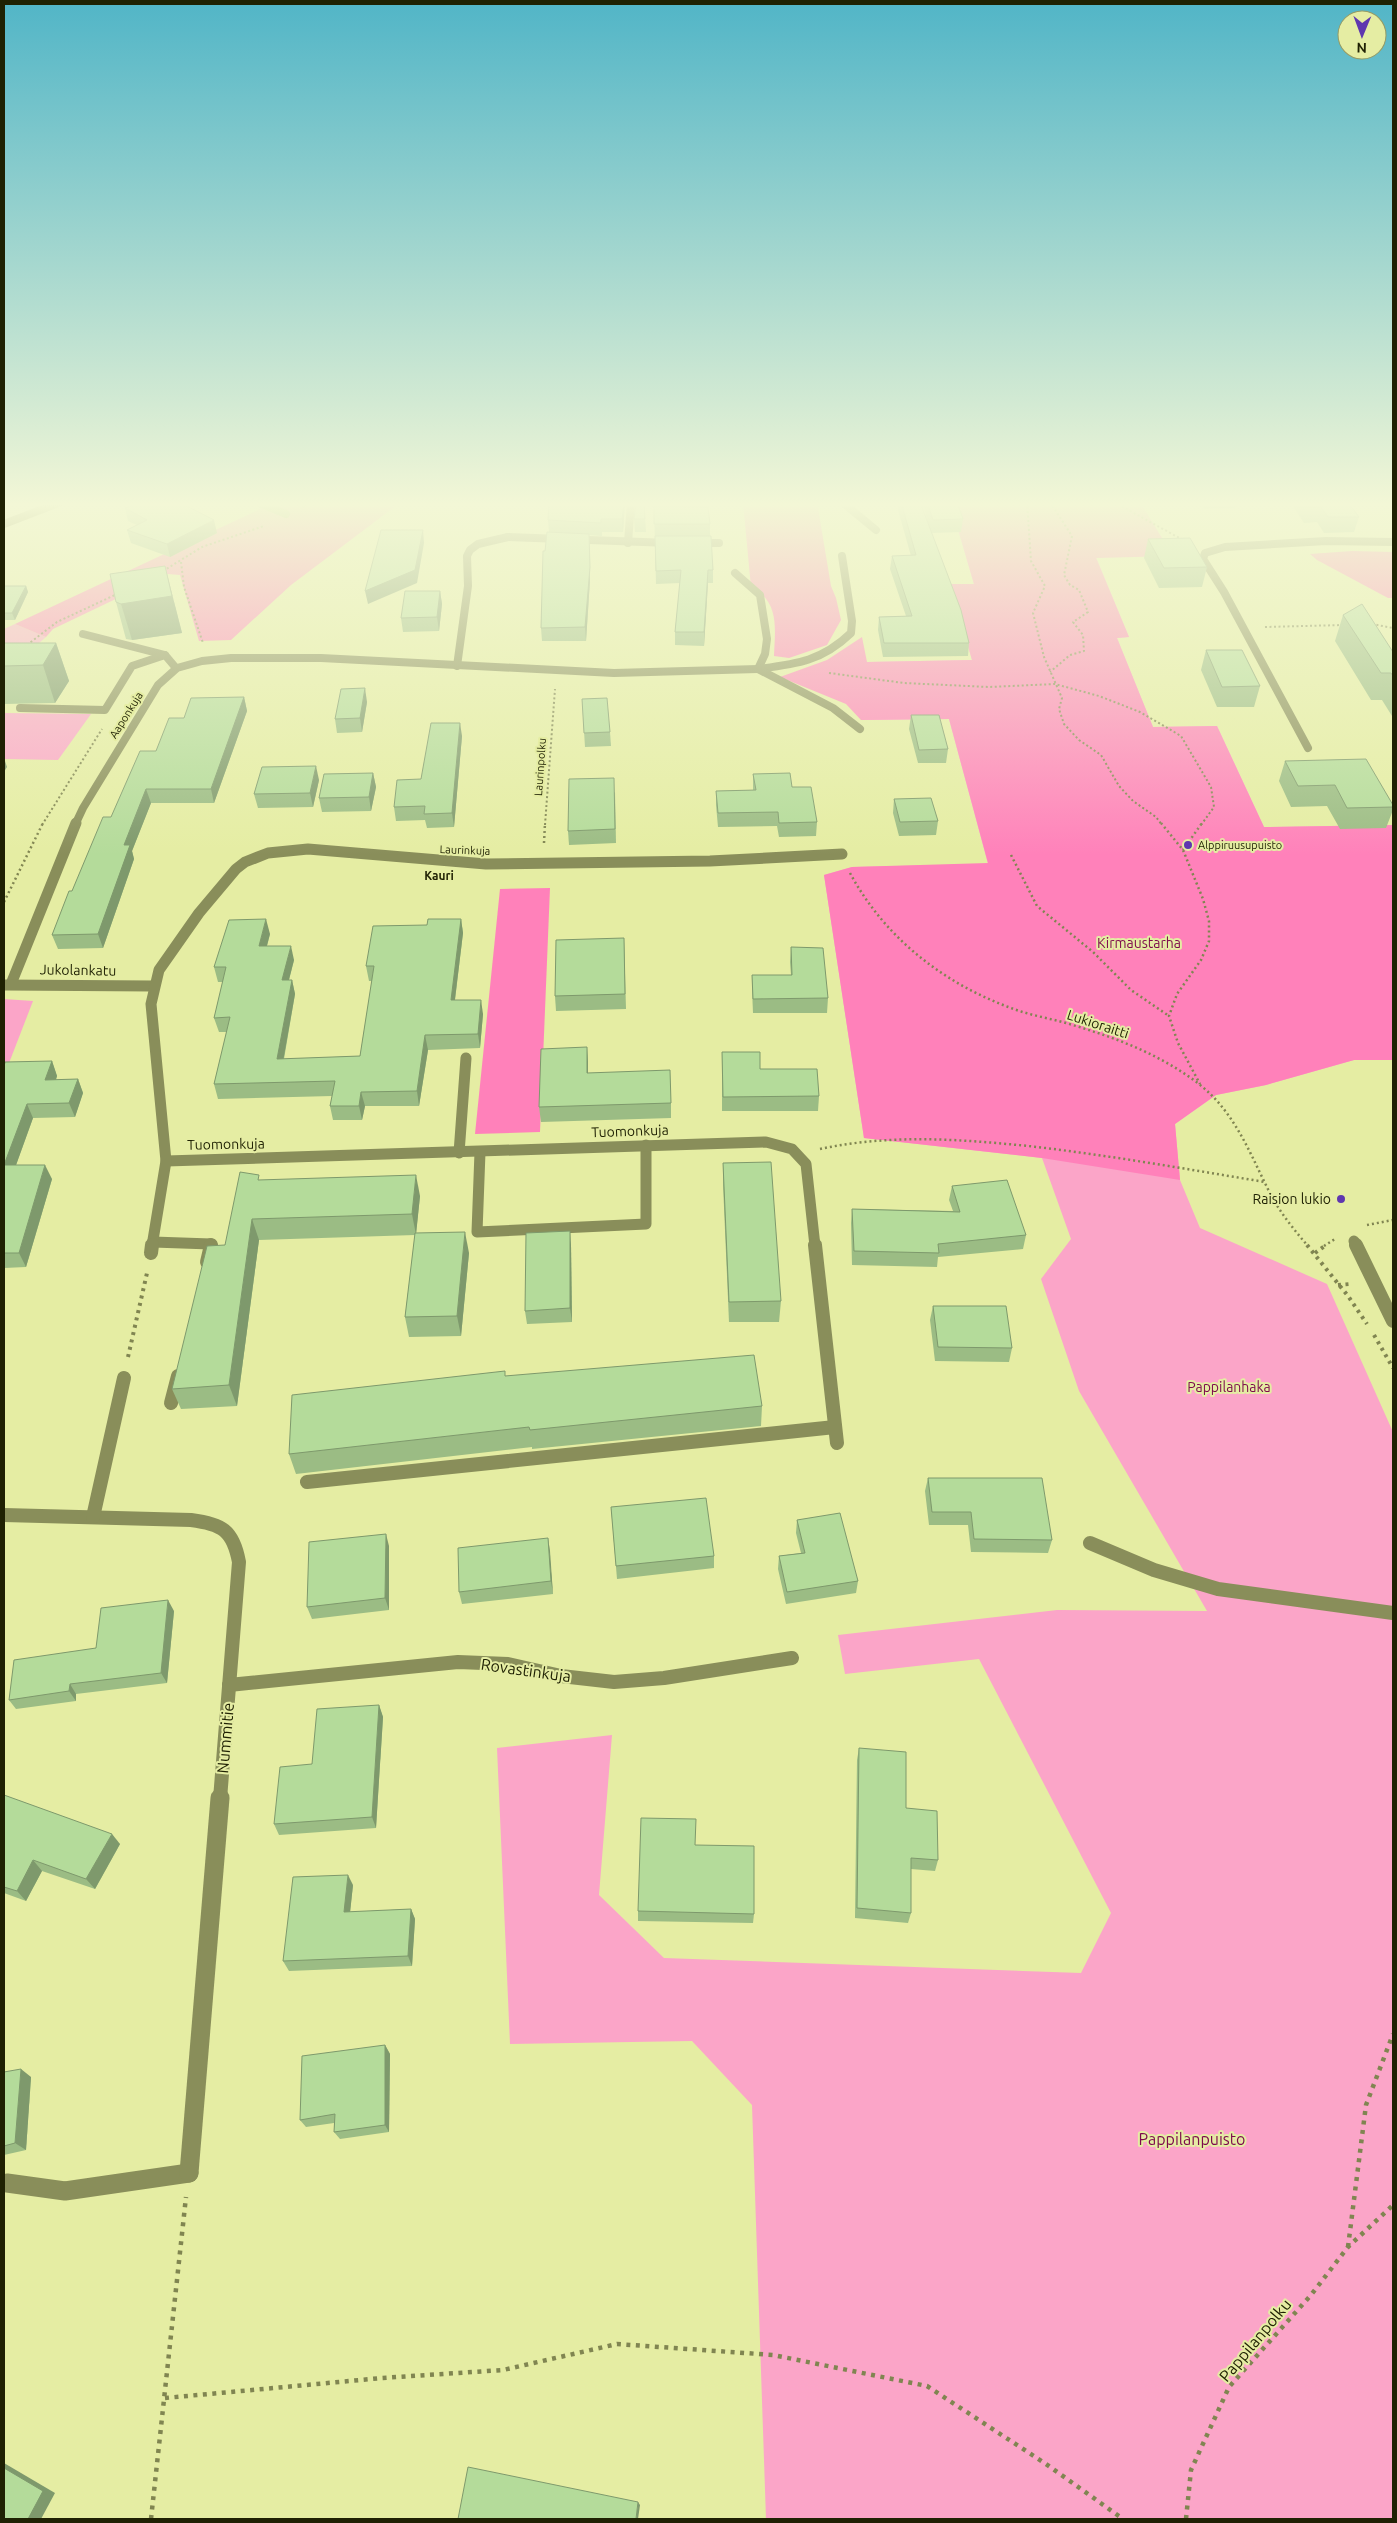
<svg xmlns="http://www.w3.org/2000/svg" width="1397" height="2523" font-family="Ubuntu,sans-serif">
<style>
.green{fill:#fba5c8}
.forest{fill:#ff81ba}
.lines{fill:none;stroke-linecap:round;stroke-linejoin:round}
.path-far3{stroke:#808551;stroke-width:2;stroke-dasharray:2 2.5;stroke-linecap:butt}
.path-far2{stroke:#808551;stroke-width:2.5;stroke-dasharray:2 3;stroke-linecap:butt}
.path-far1{stroke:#808551;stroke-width:4;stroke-dasharray:3 4.5;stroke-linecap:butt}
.path{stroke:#808551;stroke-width:4.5;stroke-dasharray:4 5.5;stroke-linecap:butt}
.lane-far3{stroke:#898e5a;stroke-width:8}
.lane-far2{stroke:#898e5a;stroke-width:11}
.lane-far1{stroke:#898e5a;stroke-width:14}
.lane{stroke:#898e5a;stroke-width:19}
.street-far3{stroke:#898e5a;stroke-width:8}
.street-far2{stroke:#898e5a;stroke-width:11}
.street-far1{stroke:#898e5a;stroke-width:14}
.street{stroke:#898e5a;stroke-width:19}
.secondary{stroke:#5e6320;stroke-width:8}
.wall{fill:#9bbc84}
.shaded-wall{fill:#7e996c}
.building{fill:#b4db9a;stroke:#7e996c}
.poi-dot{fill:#5f37af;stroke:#e5eda3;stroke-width:2}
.labels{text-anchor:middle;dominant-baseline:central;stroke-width:4;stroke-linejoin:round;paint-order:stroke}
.far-street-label{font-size:11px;fill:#1f2103;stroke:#e5eda3}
.far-poi-label{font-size:11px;fill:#1f2103;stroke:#e5eda3;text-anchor:start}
.far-neighbourhood-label{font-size:12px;font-weight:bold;fill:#1f2103;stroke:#e5eda3}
.park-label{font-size:14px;fill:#7d094c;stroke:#e5eda3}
.street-label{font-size:14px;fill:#1f2103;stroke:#e5eda3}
.poi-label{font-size:14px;fill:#1f2103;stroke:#e5eda3;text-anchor:end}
.near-street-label{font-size:16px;fill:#1f2103;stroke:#e5eda3}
.near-park-label{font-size:16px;fill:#7d094c;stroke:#e5eda3}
</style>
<rect width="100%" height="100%" fill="#e5eda3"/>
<g class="green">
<polygon points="950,502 1096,557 1129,637 1117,638 1153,727 1217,726 1264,827 1393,825 1393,1060 1354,1060 1266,1085 1216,1095 1175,1124 1180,1180 1200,1228 1327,1284 1393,1432 1393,2519 766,2519 752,2105 692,2041 510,2044 497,1748 612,1735 599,1895 664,1958 1081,1973 1111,1913 979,1659 845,1674 838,1635 1057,1610 1207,1611 1079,1391 1041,1279 1071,1239 1042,1158 864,1138 824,875 852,867 988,864 949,719 861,720 867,662 972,660 950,584 974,584"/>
<polygon points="15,624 46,637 4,673 4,629"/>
<polygon points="4,713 91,714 58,760 4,759"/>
<polygon points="4,999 33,1001 4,1076"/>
</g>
<g class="forest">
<polygon points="275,502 401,502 291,585 231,640 199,641 180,575 168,574 53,629 46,637 15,624"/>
<path d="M743,502h74l14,84 5,12 5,22 -14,25 -38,13 -15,-2c1,-28 6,-54 -23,-69z"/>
<polygon points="950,502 1140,502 1173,556 1096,558 1129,637 1117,638 1153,727 1217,726 1264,827 1393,825 1393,1060 1354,1060 1266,1085 1216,1095 1175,1124 1180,1180 1042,1158 864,1138 824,875 852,867 988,863 949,719 861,720 846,704 780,677 827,660 862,637 867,662 972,660 950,584 974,584"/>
<polygon points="1352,551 1393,552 1393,598 1388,598 1317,560 1310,554"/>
<polygon points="550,888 540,1132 475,1134 500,889"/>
</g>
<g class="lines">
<g class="path-far3">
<polyline points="1027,502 1031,561 1045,586 1033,613 1044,657 1062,698 1059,709 1064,724 1079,740 1101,755 1119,786 1133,801 1156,817 1162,825"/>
<polyline points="1050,502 1072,536 1064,575 1070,585 1079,590 1088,612 1073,622 1083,635 1084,651 1070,655 1050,672"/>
<polyline points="1114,502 1183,540"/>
<polyline points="303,507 314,502"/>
<polyline points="181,562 184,587 203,643"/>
<polyline points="163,571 202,547 264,526"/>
<polyline points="1372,624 1393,628"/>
<polyline points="1265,627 1343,625"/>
<polyline points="27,645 57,622 117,594"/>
<polyline points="829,673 904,683 989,687 1055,684 1099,696 1140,712 1181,736 1211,787 1214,807 1201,825"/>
<polyline points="42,825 102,729"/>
<polyline points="545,825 555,689"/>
</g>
<g class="path-far2">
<polyline points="1161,823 1183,850 1203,899 1209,921 1209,941 1201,960 1177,994 1169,1016 1178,1043 1200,1084"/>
<polyline points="544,843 545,823"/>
<polyline points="1183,850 1202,823"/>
<polyline points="1011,855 1037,906 1093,952 1131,990 1169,1016"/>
<path d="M850,873c35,65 93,110 161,135 18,7 37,10 55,15 48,14 94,31 133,61 38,30 52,73 73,113 10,18 23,34 36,49"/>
<polyline points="4,902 43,823"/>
<path d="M820,1149c70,-15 138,-10 208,-3 80,9 158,23 237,36"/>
<polyline points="1367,1225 1393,1220"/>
<polyline points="1324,1246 1335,1239"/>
</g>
<g class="path-far1">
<polyline points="1307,1245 1348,1296 1367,1324"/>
<polyline points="1315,1253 1326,1245"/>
<polyline points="1338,1285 1350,1284"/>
<polyline points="1374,1335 1393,1368"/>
<polyline points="128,1357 147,1273"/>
</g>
<g class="path">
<polyline points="1348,2247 1366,2105 1393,2034"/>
<polyline points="165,2398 382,2378 503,2370 617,2344 773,2355 927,2386 1046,2464 1123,2519"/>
<polyline points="151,2519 186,2197"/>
<polyline points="1186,2519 1191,2470 1229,2387 1311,2295 1348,2247 1393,2205"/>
</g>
<g class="lane-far3">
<polyline points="842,502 876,530"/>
<polyline points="508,537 670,543"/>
<polyline points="628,543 631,502"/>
<polyline points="695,543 719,543"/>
<polyline points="735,573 760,595 767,639 765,654 758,669"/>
<polyline points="83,634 165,655"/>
<path d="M758,669c39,-5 64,-8 93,-36l1,-12 -10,-65"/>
<polyline points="758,669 833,708 860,729"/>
<polyline points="20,708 105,710 132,666 165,655 176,668"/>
</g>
<g class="lane-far2">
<polyline points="480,1152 477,1232 646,1224 646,1145"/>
<polyline points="459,1153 466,1058"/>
<polyline points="153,1242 211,1244 210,1246"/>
</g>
<g class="lane-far1">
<polyline points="207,1262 211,1245"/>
<polyline points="171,1403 178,1376"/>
<polyline points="307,1482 835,1427"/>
<polyline points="1090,1543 1154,1570 1218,1589 1393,1613"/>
</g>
<polyline class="lane" points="7,2183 65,2191 189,2173"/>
<g class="street-far3">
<polyline points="257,502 286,514"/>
<polyline points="457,666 468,586 467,556 470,550 478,544 508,537"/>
<polyline points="1308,748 1224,592 1203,559 1205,553 1225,547 1326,541 1393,542"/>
<polyline points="75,825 83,808 158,685 177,668 202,661 231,658 321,658 614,673 758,669"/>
</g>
<g class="street-far2">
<polyline points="11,984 76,823"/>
<polyline points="4,985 152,986"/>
<polyline points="166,1161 766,1142 792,1149 806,1164 815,1246"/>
<polyline points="1354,1241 1357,1246"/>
<polyline points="152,1246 166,1161 151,1004 159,970 199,913 236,869 245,862 268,853 308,849 486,864 710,861 842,854"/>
</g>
<g class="street-far1">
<polyline points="815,1245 837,1443"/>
<polyline points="1356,1245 1393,1321"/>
<polyline points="151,1253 152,1245"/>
<path d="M4,1515l187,5c31,4 42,10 48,42l-19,237"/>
<polyline points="93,1517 124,1378"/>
<polyline points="229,1685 458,1662 508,1664 561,1676 614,1682 664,1678 792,1658"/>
</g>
<polyline class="street" points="189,2173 220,1798"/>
<polyline class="secondary" points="4,524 61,502"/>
</g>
<g class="wall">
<polygon points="625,502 623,532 602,532 602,536 589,535 590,580 586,641 542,641 541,628 545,551 549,532 548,520"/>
<polygon points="644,502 646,532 635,532 634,519"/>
<polygon points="899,502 920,502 969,643 968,656 883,657 878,630 879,617 906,616 890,569 892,556 911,556 898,510"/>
<polygon points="923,502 957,502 963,519 961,532 931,533 923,505"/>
<polygon points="1200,502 1237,502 1235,508 1204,509"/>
<polygon points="1290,502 1348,502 1359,517 1354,532 1324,533 1317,522 1304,523"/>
<polygon points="654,506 710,524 710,536 713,570 713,583 708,583 704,646 675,645 675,632 680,583 656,584"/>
<polygon points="125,508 217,533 170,557 131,543 127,530 137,525 128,521"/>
<polygon points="1148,539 1207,567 1202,587 1159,588 1144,558"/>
<polygon points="4,586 26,586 28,592 15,620 4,620"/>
<polygon points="440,591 442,604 439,631 403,632 401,618"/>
<polygon points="116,602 174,602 182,633 132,640 126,639"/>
<polygon points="1343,615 1393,652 1393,716 1392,716 1382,700 1371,700 1335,641"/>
<polygon points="4,643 56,643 69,681 55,703 4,704"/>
<polygon points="1206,650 1260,686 1254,707 1217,707 1201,670"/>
<polygon points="244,697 247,711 214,803 151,803 132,851 134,859 103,948 58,949 52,935 72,891 111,817 156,751 184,718"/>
<polygon points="582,699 610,732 611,746 585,747"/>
<polygon points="367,702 362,732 337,733 335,719"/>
<polygon points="911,715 948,749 946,763 918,763 909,729"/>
<polygon points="462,736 454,827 427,828 425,820 396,821 394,807"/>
<polygon points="1285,761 1393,805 1393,810 1386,828 1340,829 1327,806 1291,807 1279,781"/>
<polygon points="373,773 376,787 371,811 322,812 319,798"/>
<polygon points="753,774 792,787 817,822 816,836 779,837 777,826 718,827 716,805 716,791 753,790"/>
<polygon points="319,780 313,807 258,808 254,794"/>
<polygon points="615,792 616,843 569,845 568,831"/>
<polygon points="894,799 938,821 936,835 899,836 893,813"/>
<polygon points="461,919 463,933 455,1000 483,1014 480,1048 428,1050 419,1106 365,1106 362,1120 333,1120 330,1106 332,1096 218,1099 214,1084 227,1032 219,1032 214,1018 223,982 218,982 214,967 270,934 267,946 294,960 289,980 292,980 295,994 284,1059 360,1056 372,981 369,981 366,966 427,925"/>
<polygon points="624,938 626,1009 556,1011 555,996"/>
<polygon points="791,947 828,998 827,1013 753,1013 752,989 752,975 791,975 790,962"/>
<polygon points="587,1047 588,1073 671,1103 671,1118 541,1122 539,1107"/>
<polygon points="722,1052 819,1096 818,1111 722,1111"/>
<polygon points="52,1061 57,1076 56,1080 78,1079 83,1093 75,1117 33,1118 16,1165 52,1179 26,1267 4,1268 4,1067"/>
<polygon points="723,1163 781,1301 779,1322 729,1322 723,1184"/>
<polygon points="260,1180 420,1196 416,1233 469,1253 461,1336 409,1337 405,1317 415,1235 259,1240 237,1406 181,1409 172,1389 225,1245"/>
<polygon points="952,1186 1026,1235 1023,1249 938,1257 937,1267 852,1265 851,1223 852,1209 953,1211 949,1200"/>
<polygon points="571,1245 572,1322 527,1324 525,1311"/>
<polygon points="933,1306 1012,1348 1009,1362 935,1361 930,1320"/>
<polygon points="506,1376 762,1406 761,1426 532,1449 532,1447 296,1474 289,1454"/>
<polygon points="928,1478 1052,1540 1048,1553 971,1552 968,1525 929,1525 925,1491"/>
<polygon points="611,1507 714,1556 714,1568 617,1579"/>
<polygon points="797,1520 858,1581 856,1593 786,1604 778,1569 779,1556 801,1553 796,1533"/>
<polygon points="548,1538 553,1594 462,1604 459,1592"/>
<polygon points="389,1546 389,1610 312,1619 307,1607"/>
<polygon points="174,1611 167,1683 76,1694 76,1701 16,1709 9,1700 96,1648"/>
<polygon points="379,1705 383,1717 376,1828 279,1835 274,1824 312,1764"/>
<polygon points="859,1748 906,1808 938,1860 935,1871 911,1869 911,1913 908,1923 855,1918 857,1760"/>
<polygon points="4,1795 120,1844 95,1889 42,1871 26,1901 4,1893"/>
<polygon points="695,1845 754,1914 753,1923 638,1921 638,1911"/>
<polygon points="353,1885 350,1912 411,1909 415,1919 412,1966 289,1971 283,1961"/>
<polygon points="385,2045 390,2054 389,2132 340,2139 334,2132 334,2123 306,2127 300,2120"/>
<polygon points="4,2072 31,2077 26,2150 4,2155"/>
</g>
<g class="shaded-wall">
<polygon points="624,502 625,502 623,532 622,519"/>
<polygon points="214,520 217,533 170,557 167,544"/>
<polygon points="423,530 424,543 417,583 368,604 365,591"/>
<polygon points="589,534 590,580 586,641 585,627"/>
<polygon points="165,566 182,633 132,640 121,604"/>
<polygon points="708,570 708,583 704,646 704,632"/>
<polygon points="26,586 28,592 15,620 12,613"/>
<polygon points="440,591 442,604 439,631 437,617"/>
<polygon points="56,643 69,681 55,703 43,665"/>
<polygon points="365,688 367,702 362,732 360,718"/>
<polygon points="244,697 247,711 214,803 211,789"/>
<polygon points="460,723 462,736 454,827 452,813"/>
<polygon points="4,758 7,767 4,772"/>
<polygon points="316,766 319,780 313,807 310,793"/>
<polygon points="373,773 376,787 371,811 369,797"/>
<polygon points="146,789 151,803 132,851 134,859 103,948 98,934 124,845"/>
<polygon points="266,919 270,934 263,960 259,946"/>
<polygon points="461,919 463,933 453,1015 451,1000"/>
<polygon points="291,946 294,960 285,995 282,980"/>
<polygon points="292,980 295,994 281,1073 277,1059"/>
<polygon points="481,1000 483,1014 480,1048 478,1034"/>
<polygon points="425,1035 428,1050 419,1106 417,1091"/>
<polygon points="587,1047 588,1062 588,1087 587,1073"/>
<polygon points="52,1061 57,1076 51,1094 45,1080"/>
<polygon points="78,1079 83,1093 75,1117 69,1103"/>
<polygon points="361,1092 365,1106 362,1120 359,1106"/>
<polygon points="27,1104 33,1118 11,1179 4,1165"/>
<polygon points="45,1165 52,1179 26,1267 19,1253"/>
<polygon points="416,1175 420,1196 416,1235 412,1214"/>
<polygon points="252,1219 259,1240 237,1406 229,1385"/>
<polygon points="570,1231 571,1245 572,1322 570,1308"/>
<polygon points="465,1232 469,1253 461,1336 457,1316"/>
<polygon points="386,1534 389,1546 389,1610 385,1598"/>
<polygon points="548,1538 550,1551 553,1594 551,1581"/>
<polygon points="168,1600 174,1611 167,1683 161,1673"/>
<polygon points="70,1684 76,1694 76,1701 69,1691"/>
<polygon points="379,1705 383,1717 376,1828 372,1817"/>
<polygon points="112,1834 120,1844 95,1889 86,1879"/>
<polygon points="33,1860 42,1871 26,1901 17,1891"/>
<polygon points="348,1875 353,1885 349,1922 344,1912"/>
<polygon points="411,1909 415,1919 412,1966 408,1956"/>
<polygon points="385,2045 390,2054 389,2132 385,2125"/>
<polygon points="21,2069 31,2077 26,2150 15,2143"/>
<polygon points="4,2463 55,2493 41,2519 28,2519 4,2468"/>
<polygon points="638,2502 640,2505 638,2519 636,2519"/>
</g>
<g class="building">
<polygon points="141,502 179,502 214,520 167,544 127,530 147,520 125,508"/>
<polygon points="549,502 624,502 622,519 601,519 601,523 548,520"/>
<polygon points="636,502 644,502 645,519 634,519"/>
<polygon points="901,502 920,502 961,610 969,643 884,643 879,617 912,616 892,556 916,555"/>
<polygon points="927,502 957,502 963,519 933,520"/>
<polygon points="1305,502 1348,502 1359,517 1328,517 1321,507 1308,507"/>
<polygon points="654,506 708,507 710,524 654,524"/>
<polygon points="381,530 423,530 415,570 365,591"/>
<polygon points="547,532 589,534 590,567 585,627 541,628 543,551 545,551"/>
<polygon points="655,536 711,536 713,570 708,570 704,632 675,632 681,570 656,571"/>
<polygon points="1190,538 1207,567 1164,568 1148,539"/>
<polygon points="165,566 172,596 121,604 116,602 110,574"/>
<polygon points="4,586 26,586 12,613 4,613"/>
<polygon points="405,591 440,591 437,617 401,618"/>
<polygon points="1362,604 1393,652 1393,676 1391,673 1381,673 1343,615"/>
<polygon points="4,643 56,643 43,665 4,666"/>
<polygon points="1206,650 1242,650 1260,686 1222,687"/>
<polygon points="365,688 360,718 335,719 341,689"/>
<polygon points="244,697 211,789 146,789 124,845 130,845 98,934 52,935 69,891 72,891 103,817 111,817 140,751 156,751 169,718 184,718 191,698"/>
<polygon points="607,698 610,732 584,733 582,699"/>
<polygon points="911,715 939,715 948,749 919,750"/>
<polygon points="431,723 460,723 452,813 424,814 425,806 394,807 397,780 421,779"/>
<polygon points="1366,759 1393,805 1393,807 1347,808 1335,785 1298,786 1285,761"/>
<polygon points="316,766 310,793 254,794 262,767"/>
<polygon points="373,773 369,797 319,798 324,774"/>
<polygon points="790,773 792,787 811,787 817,822 779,823 778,812 718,813 716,791 756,790 753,774"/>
<polygon points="614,778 615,829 568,831 569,779"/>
<polygon points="931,798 938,821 900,822 894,799"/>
<polygon points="266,919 259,946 291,946 282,980 292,980 277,1059 360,1056 374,966 366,966 373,926 427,925 428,919 461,919 451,1000 481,1000 478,1034 425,1035 417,1091 361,1092 359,1106 330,1106 335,1081 214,1084 230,1017 214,1018 226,967 214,967 229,920"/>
<polygon points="624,938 625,994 555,996 556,940"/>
<polygon points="791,947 823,948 828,998 753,999 752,975 792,975"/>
<polygon points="587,1047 587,1073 670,1070 671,1103 539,1107 541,1049"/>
<polygon points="722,1052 760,1052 760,1069 817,1069 819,1096 723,1097"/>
<polygon points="52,1061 45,1080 78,1079 69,1103 27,1104 4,1165 45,1165 19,1253 4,1253 4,1067 5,1062"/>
<polygon points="771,1162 781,1301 729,1302 723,1163"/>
<polygon points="240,1172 259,1175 258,1180 416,1175 412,1214 252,1219 229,1385 172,1389 207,1246 225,1245"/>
<polygon points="1007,1180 1026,1235 938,1244 939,1253 854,1251 852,1209 960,1212 952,1186"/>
<polygon points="570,1231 570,1308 525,1311 526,1233"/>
<polygon points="465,1232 457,1316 405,1317 415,1233"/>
<polygon points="933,1306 1006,1306 1012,1348 938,1347"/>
<polygon points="754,1355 762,1406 530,1430 529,1427 289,1454 292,1395 505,1371 505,1376"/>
<polygon points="928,1478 1042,1478 1052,1540 974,1539 971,1512 932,1512"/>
<polygon points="706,1498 714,1556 616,1566 611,1507"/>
<polygon points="840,1513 858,1581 787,1592 779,1556 805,1553 797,1520"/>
<polygon points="386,1534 385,1598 307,1607 309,1542"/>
<polygon points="548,1538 551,1581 459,1592 458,1548"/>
<polygon points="168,1600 161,1673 70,1684 69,1691 9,1700 14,1660 96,1648 101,1608"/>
<polygon points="379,1705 372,1817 274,1824 280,1767 312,1764 317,1709"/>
<polygon points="859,1748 906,1752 906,1808 937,1811 938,1860 911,1858 911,1913 857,1908"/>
<polygon points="4,1795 112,1834 86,1879 33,1860 17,1891 4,1887"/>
<polygon points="641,1818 696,1819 695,1845 754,1846 754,1914 638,1911"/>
<polygon points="348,1875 344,1912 411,1909 408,1956 283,1961 293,1877"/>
<polygon points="385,2045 385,2125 334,2132 335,2114 300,2120 302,2056"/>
<polygon points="21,2069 15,2143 4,2146 4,2072"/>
<polygon points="468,2467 638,2502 636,2519 458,2519"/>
<polygon points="4,2468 43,2491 28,2519 4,2519"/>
</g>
<linearGradient id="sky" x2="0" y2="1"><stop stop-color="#51b5c7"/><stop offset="0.59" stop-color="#f3f7d6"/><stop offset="1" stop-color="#f3f7d6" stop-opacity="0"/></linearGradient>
<rect width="1397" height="855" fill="url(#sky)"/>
<g class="poi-dot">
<circle cx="1188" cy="845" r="5"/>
<circle cx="1341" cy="1199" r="5"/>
</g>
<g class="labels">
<g class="far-street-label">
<text transform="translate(126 715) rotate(-58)">Aaponkuja</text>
<text transform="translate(540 767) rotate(-86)">Laurinpolku</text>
<text transform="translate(465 850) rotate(2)">Laurinkuja</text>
</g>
<g class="far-poi-label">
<text x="1198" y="845">Alppiruusupuisto</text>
</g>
<g class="far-neighbourhood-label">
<text x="439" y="875">Kauri</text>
</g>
<g class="park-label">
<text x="1139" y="943">Kirmaustarha</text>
<text x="1229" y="1387">Pappilanhaka</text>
</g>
<g class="street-label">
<text transform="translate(78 970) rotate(1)">Jukolankatu</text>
<text transform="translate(1098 1024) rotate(18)">Lukioraitti</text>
<text transform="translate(630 1131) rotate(-2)">Tuomonkuja</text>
<text transform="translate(226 1144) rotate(-1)">Tuomonkuja</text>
</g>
<g class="poi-label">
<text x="1331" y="1199">Raision lukio</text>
</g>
<g class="near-street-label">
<text transform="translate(526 1670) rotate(8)">Rovastinkuja</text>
<text transform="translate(225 1738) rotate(-85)">Nummitie</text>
<text transform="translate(1255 2340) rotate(-50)">Pappilanpolku</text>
</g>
<g class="near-park-label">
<text x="1192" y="2139">Pappilanpuisto</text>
</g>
</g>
<rect width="1397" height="2523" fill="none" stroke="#1f2103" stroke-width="10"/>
<g transform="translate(1362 35) rotate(181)"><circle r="24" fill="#e5eda3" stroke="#969b63"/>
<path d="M0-4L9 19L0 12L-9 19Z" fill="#5f37af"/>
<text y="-8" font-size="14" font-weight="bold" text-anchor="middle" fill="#1f2103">N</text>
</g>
</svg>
